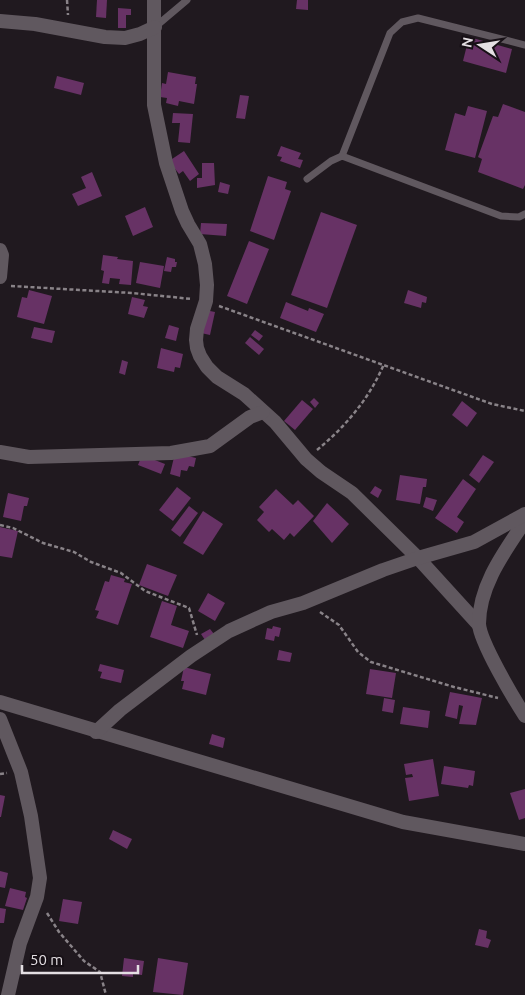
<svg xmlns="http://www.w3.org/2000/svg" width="525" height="995" font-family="Ubuntu,sans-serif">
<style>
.building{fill:#673265}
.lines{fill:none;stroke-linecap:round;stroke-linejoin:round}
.path{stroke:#898388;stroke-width:2.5;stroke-dasharray:4 2.5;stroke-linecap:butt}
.lane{stroke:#60585f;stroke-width:7}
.street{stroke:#60585f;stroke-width:14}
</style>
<rect width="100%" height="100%" fill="#20191f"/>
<g class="building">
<polygon points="97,0 107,0 106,18 96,17"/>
<polygon points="297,0 308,0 308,10 296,9"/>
<polygon points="118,8 131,9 131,15 126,15 126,28 118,28"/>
<polygon points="469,37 512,49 506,73 463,61"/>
<polygon points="168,72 196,77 195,84 197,84 194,104 179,101 178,106 166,103 167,98 160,97 162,83 166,84"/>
<polygon points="57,76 84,83 81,95 54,88"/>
<polygon points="240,95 249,96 245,119 236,118"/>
<polygon points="503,104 525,112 525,185 523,189 478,172 482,159 478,157 493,116 498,117"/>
<polygon points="468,106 487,111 475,158 445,150 455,113 465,116"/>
<polygon points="173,113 193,114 190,143 178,142 180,123 172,123"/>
<polygon points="281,146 301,153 298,159 303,160 300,168 280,161 282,157 277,156"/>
<polygon points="184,151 199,174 190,181 183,171 179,174 169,161"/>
<polygon points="202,163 214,163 215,185 197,188 197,178 202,178"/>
<polygon points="92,172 102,196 78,206 72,194 86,188 81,177"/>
<polygon points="268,176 287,182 285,189 291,191 274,240 250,231"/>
<polygon points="220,182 230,185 228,194 218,192"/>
<polygon points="145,207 153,227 133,236 125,216"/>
<polygon points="321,212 357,225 327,308 291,295"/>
<polygon points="201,223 227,224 226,236 200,234"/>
<polygon points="249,241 269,249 247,304 227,296"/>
<polygon points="103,255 118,257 117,259 133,261 131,285 119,284 120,279 110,278 109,284 102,283 104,271 101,270"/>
<polygon points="167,257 175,259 175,262 177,262 176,267 172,267 171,272 164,271"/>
<polygon points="140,262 164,266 160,288 136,283"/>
<polygon points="29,290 52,296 44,324 17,317 22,297 27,298"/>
<polygon points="408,290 427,297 426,303 422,302 421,308 404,303"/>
<polygon points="132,297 145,300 143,306 148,307 144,318 128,314"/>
<polygon points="286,302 308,311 309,308 324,314 316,332 280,318"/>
<polygon points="205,310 215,312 210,335 201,333"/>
<polygon points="169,325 179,328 176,341 165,338"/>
<polygon points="34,327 55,331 52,343 31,338"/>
<polygon points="255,330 263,336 259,341 251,335"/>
<polygon points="250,337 264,349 259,355 245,343"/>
<polygon points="161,348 183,354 180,368 175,367 174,372 157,368"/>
<polygon points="122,360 128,362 125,375 119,373"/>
<polygon points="314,398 319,403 315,408 310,402"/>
<polygon points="302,400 313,409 295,430 284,421"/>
<polygon points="462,401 477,413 467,427 452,415"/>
<polygon points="175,453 196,458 194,467 189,466 187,471 181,470 180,477 170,474"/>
<polygon points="142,455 165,464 161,474 138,465"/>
<polygon points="483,455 494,462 479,483 469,475"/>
<polygon points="400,475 427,479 426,487 423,487 420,504 396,500"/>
<polygon points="463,479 476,489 457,517 464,522 457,533 435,518"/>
<polygon points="375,486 382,490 378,498 370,493"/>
<polygon points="177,487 191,498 173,521 159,510"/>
<polygon points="276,489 293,505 298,500 314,516 294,537 290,533 284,540 272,529 269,532 257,520 264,512 259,507"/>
<polygon points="8,493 29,498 27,506 24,506 21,521 3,517"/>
<polygon points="426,497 437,500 433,511 423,507"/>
<polygon points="327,503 349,524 332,543 313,521"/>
<polygon points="189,506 198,513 180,537 171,530"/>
<polygon points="203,511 223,524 203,555 183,543"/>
<polygon points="0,527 18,531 12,558 0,556"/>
<polygon points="147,564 177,575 168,596 139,585"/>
<polygon points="111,575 125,579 124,582 132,584 118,625 96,618 99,611 95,610 105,581 109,582"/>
<polygon points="208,593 225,603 215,621 198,611"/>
<polygon points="162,601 177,606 171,625 189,631 183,648 150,637"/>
<polygon points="273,626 281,628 279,637 275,636 274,641 265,639 267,628 272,629"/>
<polygon points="210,629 214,634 205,640 201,634"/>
<polygon points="279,650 292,653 290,662 277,660"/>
<polygon points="100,664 124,670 121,683 100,678 102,672 98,671"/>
<polygon points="184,667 211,674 206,695 182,689 184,681 181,681"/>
<polygon points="370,669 396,673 392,698 366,694"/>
<polygon points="450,692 482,698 476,725 459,724 463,706 459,705 457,719 445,716"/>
<polygon points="384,698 395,700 393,713 382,711"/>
<polygon points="403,707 430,711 428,728 400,724"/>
<polygon points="212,734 225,738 223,748 209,744"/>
<polygon points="433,759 439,796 409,801 405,778 413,777 412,774 406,775 404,764"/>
<polygon points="444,766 475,771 473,786 469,785 468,788 441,784"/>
<polygon points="525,789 525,818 519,820 510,793"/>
<polygon points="0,795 5,796 1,817 0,817"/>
<polygon points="113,830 132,839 127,849 109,839"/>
<polygon points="0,871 8,873 5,888 0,887"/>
<polygon points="10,888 26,892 25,897 27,898 23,910 5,906"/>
<polygon points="63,899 82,902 78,924 59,921"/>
<polygon points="0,908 6,909 4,923 0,923"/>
<polygon points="479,929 487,931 486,938 491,940 488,948 475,945"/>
<polygon points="124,958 144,961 142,975 133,974 133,977 122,976"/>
<polygon points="158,958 188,963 183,995 153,992"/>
</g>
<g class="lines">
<g class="path">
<polyline points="67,0 68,15"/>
<polyline points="11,286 132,293 192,299"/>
<polyline points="219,306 492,404 525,411"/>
<path d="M317,450c29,-24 52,-51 67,-86"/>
<polyline points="0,525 13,528 43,543 74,552 91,562 121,573 145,591 189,608 197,635"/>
<polyline points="320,612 339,625 358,652 371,662 454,687 498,698"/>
<polyline points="0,774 7,773"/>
<polyline points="47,913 59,932 84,961 100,972 106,995"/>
</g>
<g class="lane">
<polyline points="155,27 187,0"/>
<polyline points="342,156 390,33 402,22 418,18 525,45"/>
<polyline points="307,179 331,161 342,156 501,216 519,217 525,214"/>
</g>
<g class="street">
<polyline points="154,0 154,105 166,163 182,211 188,224 200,244 205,264 207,285 206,301 197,329 196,340 197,348 200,356 207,367 217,377 244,394 275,422 306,459 321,472 352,493 418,558 479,625"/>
<polyline points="0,21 35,24 105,37 125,38 140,34 155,27"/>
<polyline points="0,250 2,255 0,277"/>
<polyline points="0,452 29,457 171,453 210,446 250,417 263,412"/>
<path d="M525,521c-20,30 -46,64 -46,103 1,18 35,75 46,92"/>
<polyline points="0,702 403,822 525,844"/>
<polyline points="0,719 21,772 31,816 40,878 37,897 20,943 8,995"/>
<polyline points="96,732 120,710 191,656 229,631 271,612 303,603 383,570 418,558 474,542 525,514"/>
</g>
</g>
<g transform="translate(480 45) rotate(282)" stroke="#171016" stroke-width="4" paint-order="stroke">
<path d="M0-4L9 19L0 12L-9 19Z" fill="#e4dfe3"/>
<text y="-8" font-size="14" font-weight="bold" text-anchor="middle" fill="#e4dfe3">N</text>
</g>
<path d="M22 965v8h116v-8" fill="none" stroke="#e4dfe3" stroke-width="2.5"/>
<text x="30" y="965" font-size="15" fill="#e4dfe3" stroke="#171016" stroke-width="4" paint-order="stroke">50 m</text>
</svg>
